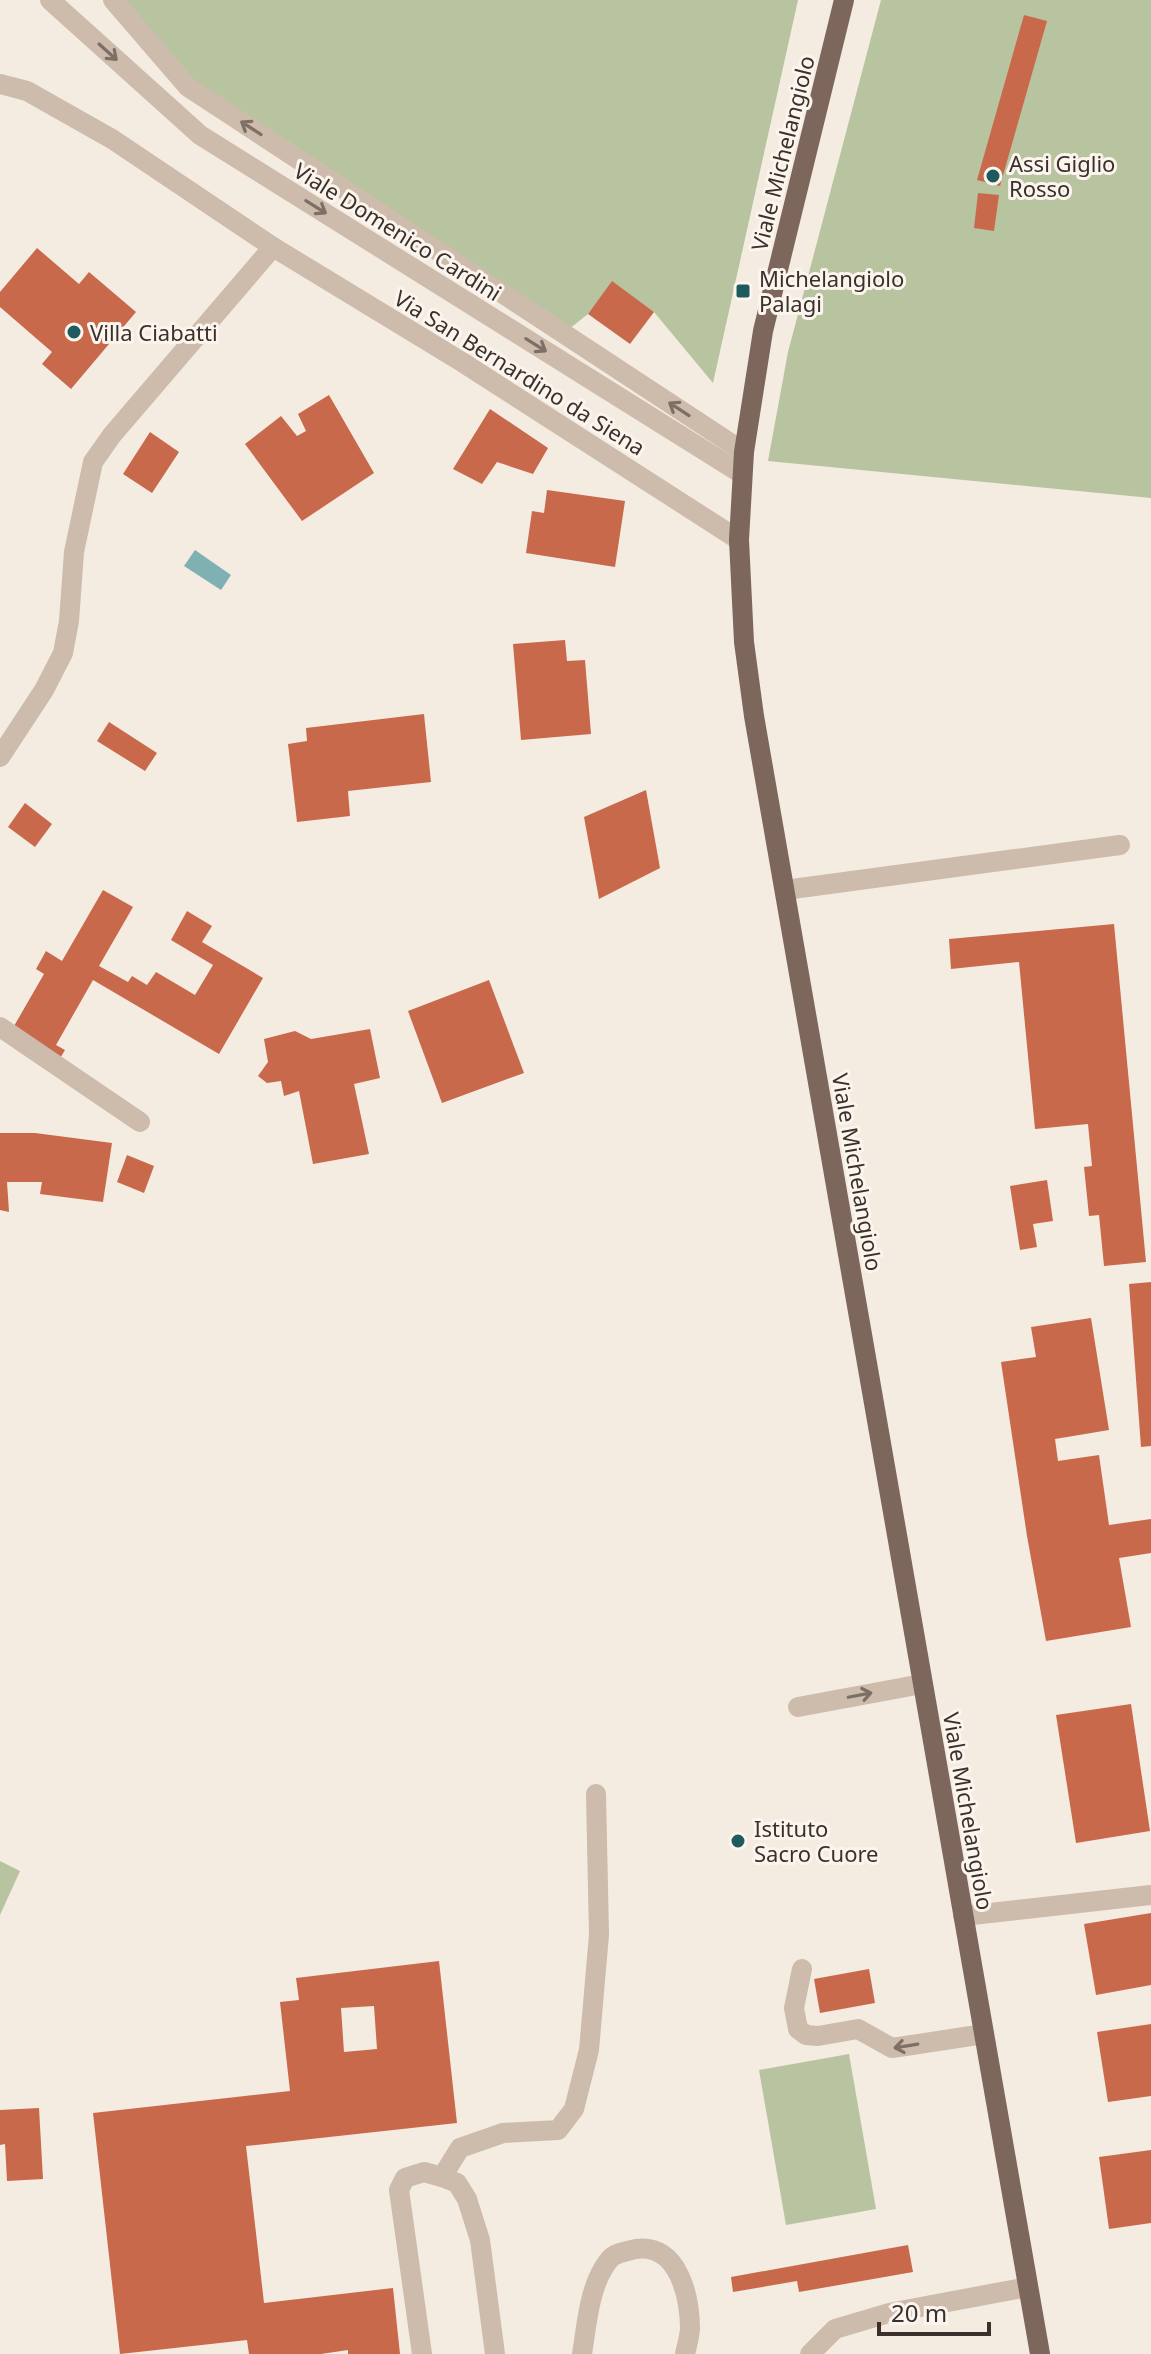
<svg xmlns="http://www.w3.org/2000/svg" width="1151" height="2354" font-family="'Noto Sans',sans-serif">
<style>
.green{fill:#b8c4a0}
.water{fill:#7fb0b2}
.building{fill:#c8694b;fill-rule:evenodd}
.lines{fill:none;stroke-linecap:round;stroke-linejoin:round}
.minor{stroke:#cdbbac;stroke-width:20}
.major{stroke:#7d675c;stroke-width:20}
.oneway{stroke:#7d6f65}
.poi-dot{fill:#1f5a5e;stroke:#fbf5ee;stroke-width:3}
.labels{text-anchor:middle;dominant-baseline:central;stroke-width:6;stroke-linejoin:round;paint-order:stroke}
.street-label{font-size:22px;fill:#3b302b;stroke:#fbf5ee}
.poi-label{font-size:22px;fill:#3b302b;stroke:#fbf5ee;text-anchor:start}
</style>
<rect width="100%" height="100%" fill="#f4ebe1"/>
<g class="green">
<polygon points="113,0 798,0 713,383 654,312 612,282 588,314 564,333 188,86"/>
<polygon points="881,0 1151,0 1151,498 768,461 788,352"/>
<polygon points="0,1861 20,1871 0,1915"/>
<polygon points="849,2054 876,2209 786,2225 759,2070"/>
</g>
<polygon class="water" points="195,550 231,575 221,590 184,566"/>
<g class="building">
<polygon points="1024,15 1047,21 1000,186 977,180"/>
<polygon points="978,193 999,195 994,231 974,228"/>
<polygon points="37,248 79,284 89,272 136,312 71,389 42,364 52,352 0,307 0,292"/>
<polygon points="612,281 654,312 630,344 588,314"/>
<polygon points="329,395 374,473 302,521 245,444 281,416 297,436 306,431 298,414"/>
<polygon points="490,409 548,448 533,474 497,462 482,484 453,469"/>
<polygon points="150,432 179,452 152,493 123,474"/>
<polygon points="547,490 625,501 615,567 526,553 532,511 544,513"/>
<polygon points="565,640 567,661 585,660 591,734 521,740 513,644"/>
<polygon points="424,714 431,782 348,791 350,816 297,822 288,744 307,741 306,728"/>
<polygon points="109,722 157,753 145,771 97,741"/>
<polygon points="646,790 660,868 599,899 584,817"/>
<polygon points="25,803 52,824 35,847 8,827"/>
<polygon points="103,890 133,907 99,966 128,982 132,976 147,985 156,972 195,995 213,965 171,940 187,911 212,926 202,942 263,978 219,1054 93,980 56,1045 65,1050 59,1060 10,1033 44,974 36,969 46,951 62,961"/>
<polygon points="1114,924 1146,1262 1104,1266 1099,1215 1089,1216 1084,1167 1092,1166 1088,1124 1035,1129 1019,962 951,969 949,939"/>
<polygon points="489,980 524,1073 442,1103 408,1011"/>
<polygon points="370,1029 380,1078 354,1084 369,1154 313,1164 299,1091 284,1096 281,1081 267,1083 258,1076 268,1062 264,1039 295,1031 311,1039"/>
<polygon points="0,1133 35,1133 112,1143 103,1202 40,1194 42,1182 7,1182 9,1212 0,1210"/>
<polygon points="127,1155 154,1166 144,1193 117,1182"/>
<polygon points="1047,1180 1053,1221 1033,1224 1037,1247 1020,1250 1010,1186"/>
<polygon points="1151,1282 1151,1446 1141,1447 1129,1284"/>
<polygon points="1091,1318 1109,1430 1055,1439 1058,1461 1099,1455 1109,1525 1151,1519 1151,1553 1119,1558 1131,1627 1046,1641 1027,1536 1001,1362 1036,1357 1031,1327"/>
<polygon points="1131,1704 1150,1831 1076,1843 1056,1715"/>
<polygon points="1151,1913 1151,1985 1096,1995 1084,1924"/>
<path d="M439,1961l18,162 -211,23 18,157 129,-15 7,66h-52v-4l-27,4h-72l-2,-14 -127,14 -27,-241 197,-22 -10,-89 19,-2 -3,-22zM374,2006l3,43 -33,3 -3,-44z"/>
<polygon points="869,1969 875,2003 820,2013 814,1979"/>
<polygon points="1151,2024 1151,2096 1108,2102 1097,2032"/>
<polygon points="39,2108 43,2179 7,2181 5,2144 0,2145 0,2110"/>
<polygon points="1151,2150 1151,2223 1109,2229 1099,2157"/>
<polygon points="908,2245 913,2272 799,2292 797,2281 733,2292 731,2277"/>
</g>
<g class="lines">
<g class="minor">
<polyline points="50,0 200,135 742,474"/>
<polyline points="113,0 188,87 744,452"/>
<polyline points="0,84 27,91 112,139 273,247 462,362 739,540"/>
<polyline points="0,757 44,690 63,653 69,621 74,552 93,462 112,435 273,247"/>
<polyline points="785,890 1120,845"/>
<polyline points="0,1027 140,1122"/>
<polyline points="798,1707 922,1684"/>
<polyline points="963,1916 1151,1895"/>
<polyline points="802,1969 794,2008 798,2029 806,2035 818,2036 858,2029 892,2048 984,2034"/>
<polyline points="442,2177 460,2148 503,2133 558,2130 574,2109 589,2050 599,1935 596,1794"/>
<polyline points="422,2354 399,2190 405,2178 424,2172 442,2177 457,2183 467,2199 480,2240 495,2354"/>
<path d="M582,2354c5,-30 7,-69 27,-94 5,-7 18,-9 27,-11 43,-6 54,49 54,81 -1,8 -3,16 -5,24"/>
<polyline points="810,2354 835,2329 889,2313 1028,2287"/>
</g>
<polyline class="major" points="844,0 763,331 744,452 739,540 744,642 754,716 1040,2354"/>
</g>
<defs><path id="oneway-shaft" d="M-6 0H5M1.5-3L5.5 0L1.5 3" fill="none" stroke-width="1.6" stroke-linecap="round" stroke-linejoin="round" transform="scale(2)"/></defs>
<g class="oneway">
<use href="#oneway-shaft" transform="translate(108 52) rotate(42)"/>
<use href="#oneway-shaft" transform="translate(251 128) rotate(-147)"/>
<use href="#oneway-shaft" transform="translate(316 207) rotate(32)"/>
<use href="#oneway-shaft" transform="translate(536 345) rotate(32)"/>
<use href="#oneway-shaft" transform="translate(679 409) rotate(-147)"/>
<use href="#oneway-shaft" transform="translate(860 1695) rotate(-11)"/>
<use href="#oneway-shaft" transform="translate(906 2046) rotate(171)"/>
</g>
<g class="poi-dot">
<circle cx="993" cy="176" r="8"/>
<rect x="735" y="283" width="16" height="16" rx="4"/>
<circle cx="74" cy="332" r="8"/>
<circle cx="738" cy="1841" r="8"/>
</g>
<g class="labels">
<g class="street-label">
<text transform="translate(782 153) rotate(-76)">Viale Michelangiolo</text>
<text transform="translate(398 231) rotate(32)">Viale Domenico Cardini</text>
<text transform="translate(520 372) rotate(32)">Via San Bernardino da Siena</text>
<text transform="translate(858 1172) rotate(80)">Viale Michelangiolo</text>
<text transform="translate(969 1811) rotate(80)">Viale Michelangiolo</text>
</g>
<g class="poi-label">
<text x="1009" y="163">Assi Giglio<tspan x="1009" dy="25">Rosso</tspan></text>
<text x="759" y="278">Michelangiolo<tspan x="759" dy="25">Palagi</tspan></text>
<text x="90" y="332">Villa Ciabatti</text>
<text x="754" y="1828">Istituto<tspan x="754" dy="25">Sacro Cuore</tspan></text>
</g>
</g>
<path d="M879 2322v12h110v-12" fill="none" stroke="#3b302b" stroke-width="4"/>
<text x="891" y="2322" font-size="24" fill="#3b302b" stroke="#fbf5ee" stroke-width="6" paint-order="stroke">20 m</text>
</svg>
